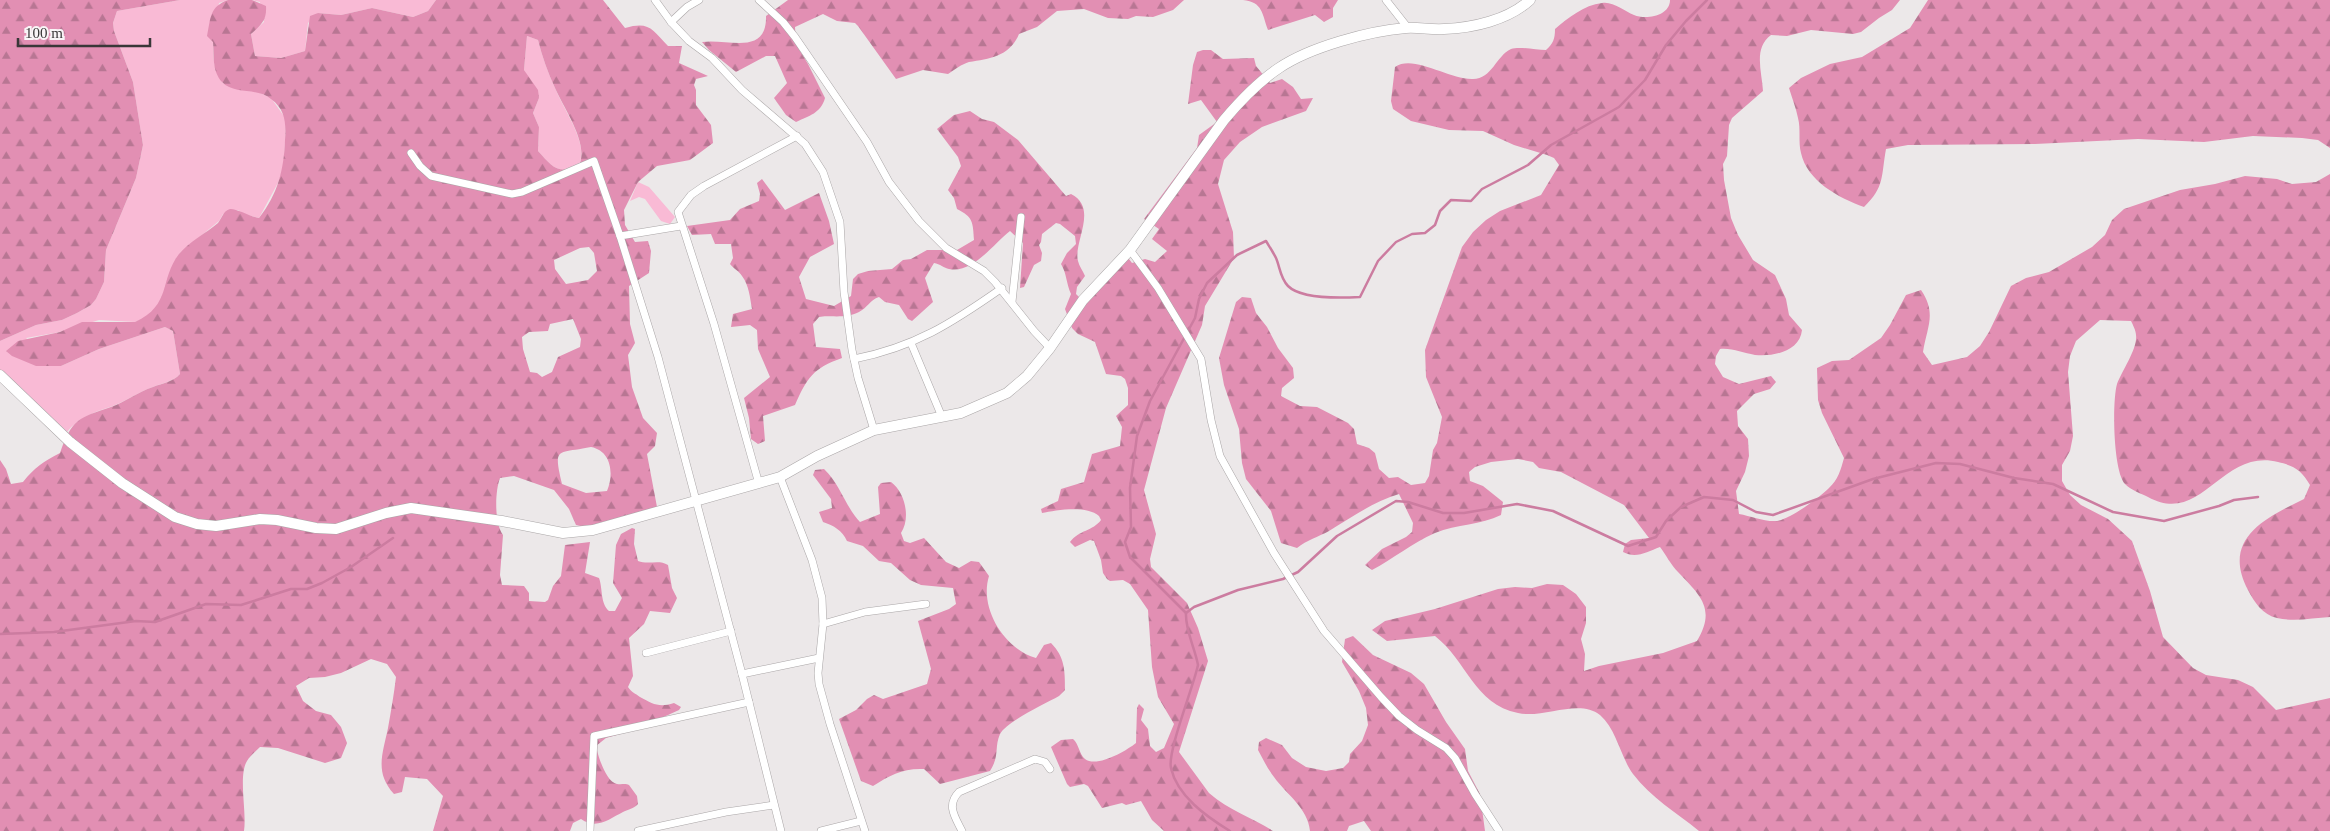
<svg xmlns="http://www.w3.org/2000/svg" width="2330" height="831" font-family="'Times New Roman',serif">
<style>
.grass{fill:#f9bad5}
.forest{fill:url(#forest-firs);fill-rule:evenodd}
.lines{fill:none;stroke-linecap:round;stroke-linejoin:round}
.stream{stroke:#cc7ca0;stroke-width:2.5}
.minor-casing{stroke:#aaa6a7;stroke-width:8}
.secondary-casing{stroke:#aaa6a7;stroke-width:11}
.minor{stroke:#fff;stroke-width:7}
.secondary{stroke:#fff;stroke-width:10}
</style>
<defs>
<pattern id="forest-firs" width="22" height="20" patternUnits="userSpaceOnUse" patternTransform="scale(1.25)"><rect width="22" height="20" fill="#e28fb3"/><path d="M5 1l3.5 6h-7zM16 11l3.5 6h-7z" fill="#b87693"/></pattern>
</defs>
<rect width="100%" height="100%" fill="#ece8e9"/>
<g class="grass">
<path d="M180,0h48l-9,3c-4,26 -13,57 4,80l33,8 15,7 15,21 -2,46 -5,16 -20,37 -15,-4 -6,-4 -15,4 -4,7 -39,32 -20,49 -5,7 -12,10 -8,3 -36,-2 -39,12 -34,6 35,28 38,-17 66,-22 8,4 7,43c-7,8 -18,9 -27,13 -15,5 -28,15 -43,20 -16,5 -32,11 -43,25l-67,-62v-29l36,-16 26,-5 15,-7 14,-8 5,-6 8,-17 2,-32 30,-72 7,-33 -10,-63 -19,-51 -1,-8 4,-12z"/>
<polygon points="252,0 436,0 428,11 413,17 372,8 341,15 318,13 308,23 305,51 281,58 255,56 251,34 264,22 260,2"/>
<path d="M527,36l11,4c4,16 10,33 17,48 8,21 36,58 23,79 -22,7 -26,-1 -40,-16l1,-24 -6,-14 6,-15 -15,-28z"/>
<polygon points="638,182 649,187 675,217 670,224 661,221 645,199 639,197 630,201"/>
</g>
<g class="forest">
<polygon points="0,0 180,0 117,11 113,23 114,31 133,82 143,145 136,178 106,250 104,282 96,299 91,305 77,313 62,320 36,325 0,341"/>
<path d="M228,0h24l14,6c1,14 -5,19 -15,28l4,22 26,2 24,-7 5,-35 8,-3 23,2 31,-7 41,9 15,-6 8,-11h167l22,28c24,-7 27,1 43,18h14l-3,17 29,13 -12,3 -2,6 2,5v15l15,20 2,18 -23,17 -33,6 -19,16 -14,28 1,15 10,17 13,-1 3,10 -2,22 -20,13 1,38 5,19 -7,12 4,32 11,31 14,15 -2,13 -8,8 10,53 -72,20 -9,-2 -7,-16 -15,-19 -40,-14 -14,2c-5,13 -6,45 3,57l-3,40 2,10 22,1 5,7v8l16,1 3,-2 5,-14 8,-10 4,-31 25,-3 -5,31 14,5c4,11 1,25 10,33h6l7,-13 -9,-15 3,-38 5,-11 11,-6 3,1 -1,15 4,17c11,4 21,-2 30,4l4,23 5,10 -7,15 -20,-2 -6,13 -15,14 4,38 -5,11c4,6 7,6 12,10 13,7 19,11 34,6l7,4 -2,3 -44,20 -29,8 -10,8c2,10 10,36 21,38 5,1 8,-1 12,1l8,11 1,8c-5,5 -9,5 -15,8 -14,7 -26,18 -42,7l-8,4 -3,8h-137l10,-35 -16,-17 -22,-2 -3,15 -8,2c-20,-22 -11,-41 -6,-66 3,-17 6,-34 8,-51l-9,-13 -16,-5 -30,14 -16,4 -16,1 -13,8 7,15 13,10 15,4 10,12 6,16 -6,15 -16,5 -47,-15 -18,-1c-4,4 -10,9 -13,14 -9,15 0,51 -3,70h-244v-371l6,9 5,15 12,-2c11,-14 21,-21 37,-29 12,-34 18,-35 51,-46 14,-5 27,-15 42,-20 10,-4 20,-5 27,-13l-7,-43 -8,-4 -66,22 -38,17h-25l-24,-10 -6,-5 12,-10 42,-9 22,-10h53c37,-17 24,-42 44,-68 10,-12 27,-21 39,-31 4,-5 5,-12 12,-14 5,-1 22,8 29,9 19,-24 25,-49 26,-78 1,-16 1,-30 -14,-41 -14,-12 -37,-4 -49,-17 -10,-11 -8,-27 -9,-40l-6,-6c4,-18 2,-29 21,-36zM527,36l11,4c4,16 10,33 17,48 9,21 36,58 23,79 -22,7 -26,-1 -40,-16l1,-24 -6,-14 6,-15 -1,-8 -14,-20zM589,247l5,6 3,18 -9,9 -22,4 -11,-15 -1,-9 26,-12zM573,319l8,20 -1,8 -22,10 -6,15 -10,5 -5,-4 -7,-1 -7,-23 -1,-12 7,-5 19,-1 2,-7zM591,447c21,4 23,28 16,44l-21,2 -24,-9c-9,-38 -5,-30 29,-37z"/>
<path d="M788,0h396l-11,10 -20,7 -17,-1 -8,3 -20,-1 -24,-9 -27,2 -20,16 -18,7c-9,22 -29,25 -50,28 -7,2 -15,8 -21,12l-25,-4 -27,9 -38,-53 -3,-3 -18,-2 -14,-7 -28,13 1,17 12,20 17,34c-4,15 -16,18 -29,24l-10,-7 -12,-17 13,-15 -12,-27h-9l-30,16 -27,-22 -7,-8c25,-4 65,15 64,-26z"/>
<path d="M1243,0h95l-5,8v9l-9,5 -9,-7 -47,15c-6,-16 -5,-28 -25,-30z"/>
<path d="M1670,0h230l-8,10 -13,8 -18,14 -8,2 -42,-4 -24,6 -16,-1c-18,13 -9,37 -8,56l-31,27 -3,7 -2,31 -4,8 1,16 7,38 7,17 15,25 22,15 11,24 3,16 13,15c-2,21 -28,27 -47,25 -12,-2 -22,-7 -35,-6l-4,7 -1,8 8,13 16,7 32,-8 5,6 -6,7 -16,5 -17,17 1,15 10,13 1,17 -4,16 -9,19 3,23c12,2 25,8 38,7 13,-2 42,-23 52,-33 9,-8 12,-19 15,-30l-22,-45 -4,-13 -1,-32 15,-7 17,-1 32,-22 9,-13 16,-30 15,-5c16,24 6,36 2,62l9,13 35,-8 13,-11 9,-14 22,-46 15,-8 23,-6 43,-25 13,-12 7,-15 12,-11 56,-19 35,-6 30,-8 32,3 15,5 24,-2 14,-8v443c-17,1 -36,5 -53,1 -14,-3 -23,-16 -29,-28 -27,-51 17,-72 56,-91l6,-14c-9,-15 -15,-19 -32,-23 -57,-14 -76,65 -130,35 -6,-3 -17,-7 -23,-13 -12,-13 -13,-82 -8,-100 5,-13 21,-36 19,-49 0,-4 -3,-10 -5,-14l-31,-1 -24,21 -6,15 -2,16 5,64 -3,15 -8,14v16l8,14 11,10 27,14 24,22 18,50 13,46 30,31 13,7 32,5 15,7 23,23 54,-12v133h-631c-23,-19 -48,-33 -66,-57 -13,-18 -16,-44 -33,-59 -21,-17 -57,4 -82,-2 -44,-9 -51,-52 -83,-77l-48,5 -15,-11 13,-9 50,-12 63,-20 17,-2 17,1 15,-4 16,1 13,9 10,13v16l-5,16 4,15 -1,17 15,-5 64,-13 34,-12c19,-32 4,-45 -19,-69 -7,-7 -12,-17 -18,-25 -13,5 -24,12 -37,5l2,-8 6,-4 18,-2 -25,-33 -63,-33 -22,-4 -6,-6 -15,-3 -27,3 -16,5 -6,5 1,9 13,5 20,16 -2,13c-20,10 -44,9 -66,18 -23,10 -42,26 -63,37l-7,-5 17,-16 24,-12 6,-5 1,-9 -14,-29c-26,8 -47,23 -70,37 -11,6 -22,9 -32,17l-16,-5 -10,-32 -25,-32 -4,-16 -3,-34 -15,-44 -5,-27 17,-56 6,-5 9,1 5,15 11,14 11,21 15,20 1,10 -12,10 -1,8 19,10 17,1 31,16 6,6 3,15 12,4 6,5 4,16 10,9 9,-1 13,8 14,-2 4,-7 4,-26 4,-7 5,-26 -16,-40 -1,-27 37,-103 11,-15 13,-12 14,-9 41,-16 18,-30 -5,-7 -7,-3 -33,-10 -31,-14 -34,-1 -38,-9 -18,-12 -2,-8 4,-34c19,-13 54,13 78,12 19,0 23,-23 38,-30 8,-3 25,1 35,1 7,-6 9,-11 9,-21 13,-11 29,-24 47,-26 11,-2 22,8 32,12 12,5 36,1 36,-15z"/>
<path d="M1928,0h402v148l-12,-8 -16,-2 -49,-2 -49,6 -66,-3 -103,5 -127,1 -22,4c-5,27 -1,38 -22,58 -25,-9 -57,-26 -63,-54 -3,-11 0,-24 -3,-35 -2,-10 -6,-20 -9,-30l12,-10 29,-14 32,-7 48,-29z"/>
<path d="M1203,50h8l12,9 31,-1 2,8 14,17 12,-4 11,8 8,12 12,-1 -7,13 -44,16 -22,15 -16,18 -6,24 15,48 1,26 -29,48 -3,19 -36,83 -22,82 12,44 -6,25 1,8 36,36 11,25 10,33 -29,91 30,41c21,18 42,24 64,38h-109l-12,-11 -11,-19 -15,4 -4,-2 -20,5 -14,-22 -4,-2 -14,3 -3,-3 -16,-37 10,-7 12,-1c6,5 6,15 12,20 12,9 41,-8 51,-16l1,-35 2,-4 5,5 -3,11 7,9 2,17 6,6 8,-4 10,-24 -16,-27 -6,-30 -4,-57 -18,-26 -7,-4 -13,1 -3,-2 -4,-6 -2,-13 -7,-19 -4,-1 -15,7 -5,-5c9,-12 23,-11 31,-22l-2,-4c-12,-11 -43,-6 -57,-3l-1,-4 17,-8 3,-12 23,-7 8,-28 28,-8 2,-19 -6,-11 12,-11v-17l-3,-9 -4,-3 -15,-2 -11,-32 -17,-8 -6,-6 -7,-19 6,-15c-5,-11 -4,-20 -10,-30l6,-11 9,-9 -1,-8 -15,-12 -4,-1 -14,11 -1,8 -2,3 3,8 -1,8 -7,4 -10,22 -4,1 3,-45 -13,-12c-16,12 -37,43 -61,38 -5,-1 -9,-5 -15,-6l-9,15 8,24 -21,19 -4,-2 -9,-14 -14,-3 -6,-5c-9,3 -12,11 -20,15 -13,7 -26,3 -40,5l-6,7 3,23 24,2 2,9c-29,10 -35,20 -47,47l-32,11 2,25 -7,3 -7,-5 -2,-21 -5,-20 26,-21 -12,-28 -1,-19 -7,-5 -19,2 2,-13 19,-5c-2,-11 -3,-24 -10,-33 -3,-5 -8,-7 -12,-12l3,-6 -2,-14h-16l-4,-10 -19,1 -5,-9 43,-6 10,-11 19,-8 1,-7 -3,-11 5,-4 23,31 34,-17 10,28 5,23 -24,13 -11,20 7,22 28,7 17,-10 2,-17 5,-5 10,-3 24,-2 11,-9 8,-1 16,-9h30l17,-10c-1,-18 -1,-23 -17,-31l-3,-11 -6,-8 13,-24 -3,-9 -21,-28 17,-14 16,-4 12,8 12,3 24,18 48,56 5,-2c28,14 2,48 7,67 1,5 5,10 7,15l-8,11 -1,7 4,4 43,-47 9,12 13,-4 10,3 12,-11 -15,-12 7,-10 -15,-10 53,-71 2,-13 18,-13 -16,-22 -13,4 5,-39 4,-13z"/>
<path d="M824,469c16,15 21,37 36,53l20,-8 -2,-27 3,-4 10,-1c14,10 20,36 10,51l3,8 6,2 14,-5 22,24 13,6 12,-7 8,1 10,14c-10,32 15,73 47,82l8,-13 7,-2c14,14 14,28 14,47l-6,6c-14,8 -52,25 -59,38 -6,14 0,21 -10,37l-50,13 -16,-15c-21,-1 -34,6 -51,17l-12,-5 -22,-62 17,-9 11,-11 7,-4 9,4 44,-15 4,-15 -13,-48 31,-12 7,-5 -3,-16 -32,-3 -11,-5 -19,-17 -12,-2 -16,-15 -16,-5c-5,-11 -13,-15 -24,-19l-4,-10 13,-4 -1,-9 -18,-24 2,-5z"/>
<path d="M1353,636l20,19 38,18 13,11 22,38 19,27 3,22 12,23 5,37h-114l-7,-10 -15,5 -2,5h-37c-2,-23 -24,-37 -36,-54 -7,-9 -11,-18 -16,-27l1,-8 7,-4 16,7 10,13 14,9 20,4 17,-3 6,-6 1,-8 12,-13 6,-16 -2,-17 -7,-17 -17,-29 3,-23z"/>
</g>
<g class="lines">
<g class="stream">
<polyline points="1186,613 1194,607 1238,590 1283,579 1298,572 1337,536 1396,501 1408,502 1443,513 1464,513 1517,504 1553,511 1628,546 1656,537 1666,521 1681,507 1704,497 1733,500 1756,512 1773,515 1873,479 1936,463 1960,464 2014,478 2053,484 2113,512 2164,521 2219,506 2234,500 2258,497"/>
<polyline points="0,634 54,632 136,621 155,622 206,604 241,605 291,589 307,589 322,583 351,567 393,538"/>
<path d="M1230,831c-23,-14 -53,-35 -59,-63 -4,-16 23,-83 27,-103 -3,-17 -13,-35 -12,-52l-56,-56 -5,-15 6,-15 -1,-39 7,-52 13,-35 45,-83 4,-19 8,-16 30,-28 29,-14c3,5 7,11 10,17 4,9 4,20 12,28 13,13 54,12 72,11l18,-36 18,-19 16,-8 13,-1 10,-8 5,-14 11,-11 20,1 11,-12 46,-24 23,-20 68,-38 26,-27 21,-35 20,-24 21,-21"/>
</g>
<defs>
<g id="minor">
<polyline points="655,0 671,22 689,41 712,58 742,90 805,144 823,172 840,222 844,292 852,350 858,378 874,430"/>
<polyline points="759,0 783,22 795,37 867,142 889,182 919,221 946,248 984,271 995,282 1034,331 1050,348"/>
<polyline points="1386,0 1408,28"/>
<polyline points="671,22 687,7 699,0"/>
<polyline points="411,153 420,166 431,176 512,194 522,192 594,161 620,236"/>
<polyline points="681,226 620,236 658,357 742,674 781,831"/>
<polyline points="1130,250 1158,288 1201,359 1211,420 1220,456 1274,553 1324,631 1381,697 1399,716 1417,730 1446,748 1455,758 1475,794 1499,831"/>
<polyline points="1012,302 1021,217"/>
<polyline points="911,343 942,417"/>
<path d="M854,359c61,-12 98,-36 148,-71"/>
<polyline points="780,477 812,560 822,598 823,624 818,673 819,684 830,724 865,831"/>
<polyline points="759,484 714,324 678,212 691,195 704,186 797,136"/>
<polyline points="823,624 865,612 926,604"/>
<polyline points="646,653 731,631"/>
<polyline points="742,674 819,658"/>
<polyline points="590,831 594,736 749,702"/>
<polyline points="638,831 726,812 774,805"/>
<polyline points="821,831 861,821"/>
<path d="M962,831c-7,-14 -16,-26 -3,-39l76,-33 10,3 5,7"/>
</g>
<path id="secondary" d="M0,375l70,67 52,41 53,34 22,7 19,2 44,-7 17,1 39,8 20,1 50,-16 25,-5 91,13 61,12 30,-3 187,-53 37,-21 57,-26 87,-17 46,-20 20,-17 23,-28 33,-48 47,-50 94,-130c16,-19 34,-38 55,-52 31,-21 90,-37 127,-40 12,-1 25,2 38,1 29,-1 64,-9 86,-29"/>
</defs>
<use href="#minor" class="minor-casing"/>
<use href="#secondary" class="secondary-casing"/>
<use href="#minor" class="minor"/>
<use href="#secondary" class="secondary"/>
</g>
<path d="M18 38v8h132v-8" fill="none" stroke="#393738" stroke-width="2.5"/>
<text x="25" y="38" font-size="15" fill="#393738" stroke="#f9f5f7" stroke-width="4" paint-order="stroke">100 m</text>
</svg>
